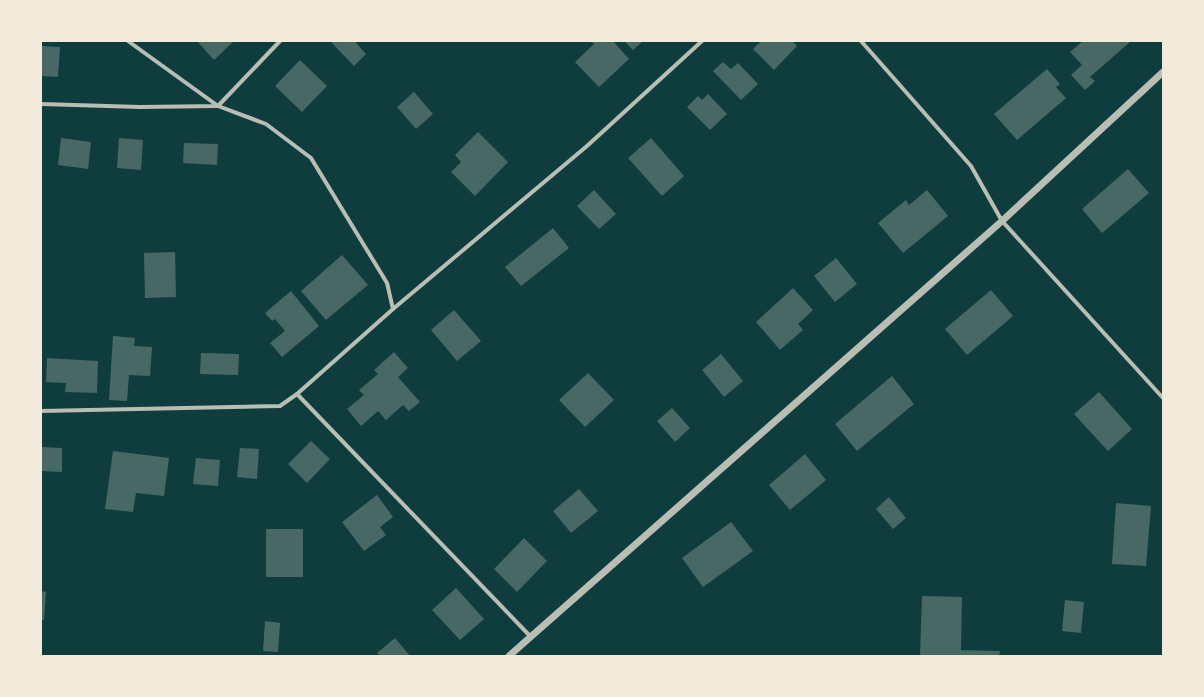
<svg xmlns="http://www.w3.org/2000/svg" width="1204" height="697" font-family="Roboto,sans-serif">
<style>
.building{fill:#486865}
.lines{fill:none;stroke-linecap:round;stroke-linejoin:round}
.minor{stroke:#b8beb3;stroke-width:4}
.tertiary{stroke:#b8beb3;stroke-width:7}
</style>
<rect width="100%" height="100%" fill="#0f3d3e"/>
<g class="building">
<polygon points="197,41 234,41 214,60"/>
<polygon points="330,41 358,41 356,43 366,54 354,66"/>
<polygon points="591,41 613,41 629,59 599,87 575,62 594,44"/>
<polygon points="624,41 643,41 633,50"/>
<polygon points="761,41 792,41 797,46 774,70 753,49"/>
<polygon points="1083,41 1131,41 1090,77 1095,81 1085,90 1071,75 1082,65 1070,52"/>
<polygon points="41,46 60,47 58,77 41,76"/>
<polygon points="300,60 327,86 302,112 275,86"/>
<polygon points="723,62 731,69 738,63 758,84 741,100 713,71"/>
<polygon points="1047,69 1060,84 1056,87 1066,98 1017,140 994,114"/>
<polygon points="414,92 433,114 416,129 397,107"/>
<polygon points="708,94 727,114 710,130 687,107 698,96 702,100"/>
<polygon points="478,132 508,162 475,196 451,172 461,162 455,155"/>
<polygon points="61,138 91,142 88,169 58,165"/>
<polygon points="119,138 143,140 141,170 117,168"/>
<polygon points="651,138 684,176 662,196 628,158"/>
<polygon points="184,143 218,144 217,165 183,163"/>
<polygon points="1128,169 1149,193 1102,233 1082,209"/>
<polygon points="594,190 616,214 599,229 577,206"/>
<polygon points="927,190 948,216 903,253 878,223 906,200 909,205"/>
<polygon points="553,228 569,248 521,286 505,267"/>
<polygon points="175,252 176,297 145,298 144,253"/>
<polygon points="342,255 368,285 326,320 301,291"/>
<polygon points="836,258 857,284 835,302 814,276"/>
<polygon points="793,288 813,310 798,324 803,330 780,350 756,322"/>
<polygon points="991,290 1013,316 967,355 945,329"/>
<polygon points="291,291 319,326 282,357 270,343 285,331 275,319 272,321 265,313"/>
<polygon points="454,310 481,341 457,361 431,330"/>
<polygon points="113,336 135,338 134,346 152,347 150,376 129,375 127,401 109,400"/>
<polygon points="394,352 408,368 398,377 420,402 409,411 403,405 386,420 378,411 361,426 347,409 364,395 359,390 378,374 374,370"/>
<polygon points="201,353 239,354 238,375 200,374"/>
<polygon points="721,354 743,381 724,397 702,370"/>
<polygon points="47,358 98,361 97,393 65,392 66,383 46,382"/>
<polygon points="588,373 614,400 585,427 559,400"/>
<polygon points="892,376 914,404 857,451 835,424"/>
<polygon points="1099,392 1132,429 1108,451 1074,414"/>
<polygon points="672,408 690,428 675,442 657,421"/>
<polygon points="311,441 330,459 307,483 288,464"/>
<polygon points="41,447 62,448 62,472 41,471"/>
<polygon points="240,448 259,449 257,479 237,477"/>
<polygon points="113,451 169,458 164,496 136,493 133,512 105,509"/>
<polygon points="805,454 826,480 790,510 769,485"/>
<polygon points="196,458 220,460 218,486 193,484"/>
<polygon points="579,489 598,511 571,533 553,511"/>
<polygon points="377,495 393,517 380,527 386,535 364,551 342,522"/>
<polygon points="889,497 906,518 893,529 876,509"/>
<polygon points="1116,503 1151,506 1146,566 1112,564"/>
<polygon points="731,522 753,551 703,587 682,558"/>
<rect x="266" y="529" width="37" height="48"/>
<polygon points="524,538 547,561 517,592 494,569"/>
<polygon points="456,588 484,619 460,640 432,610"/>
<polygon points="41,591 46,592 44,620 41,620"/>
<polygon points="922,596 962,597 961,650 1000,651 999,656 920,656"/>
<polygon points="1065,600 1084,602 1081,633 1062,631"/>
<polygon points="265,621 280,623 278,652 263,651"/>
<polygon points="395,638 410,656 380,656 377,653"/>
</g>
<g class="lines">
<g class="minor">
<polyline points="128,41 218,106 266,124 311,158 387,283 393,309"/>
<polyline points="861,41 971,166 1002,221 1163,398"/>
<polyline points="41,104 140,107 218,106 280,41"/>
<polyline points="297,394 530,636"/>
<polyline points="41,411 280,406 297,394 393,309 587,146 702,41"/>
</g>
<polyline class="tertiary" points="509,656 1002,221 1163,72"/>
</g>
<rect width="1204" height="697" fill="none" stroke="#f1e9da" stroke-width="84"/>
</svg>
